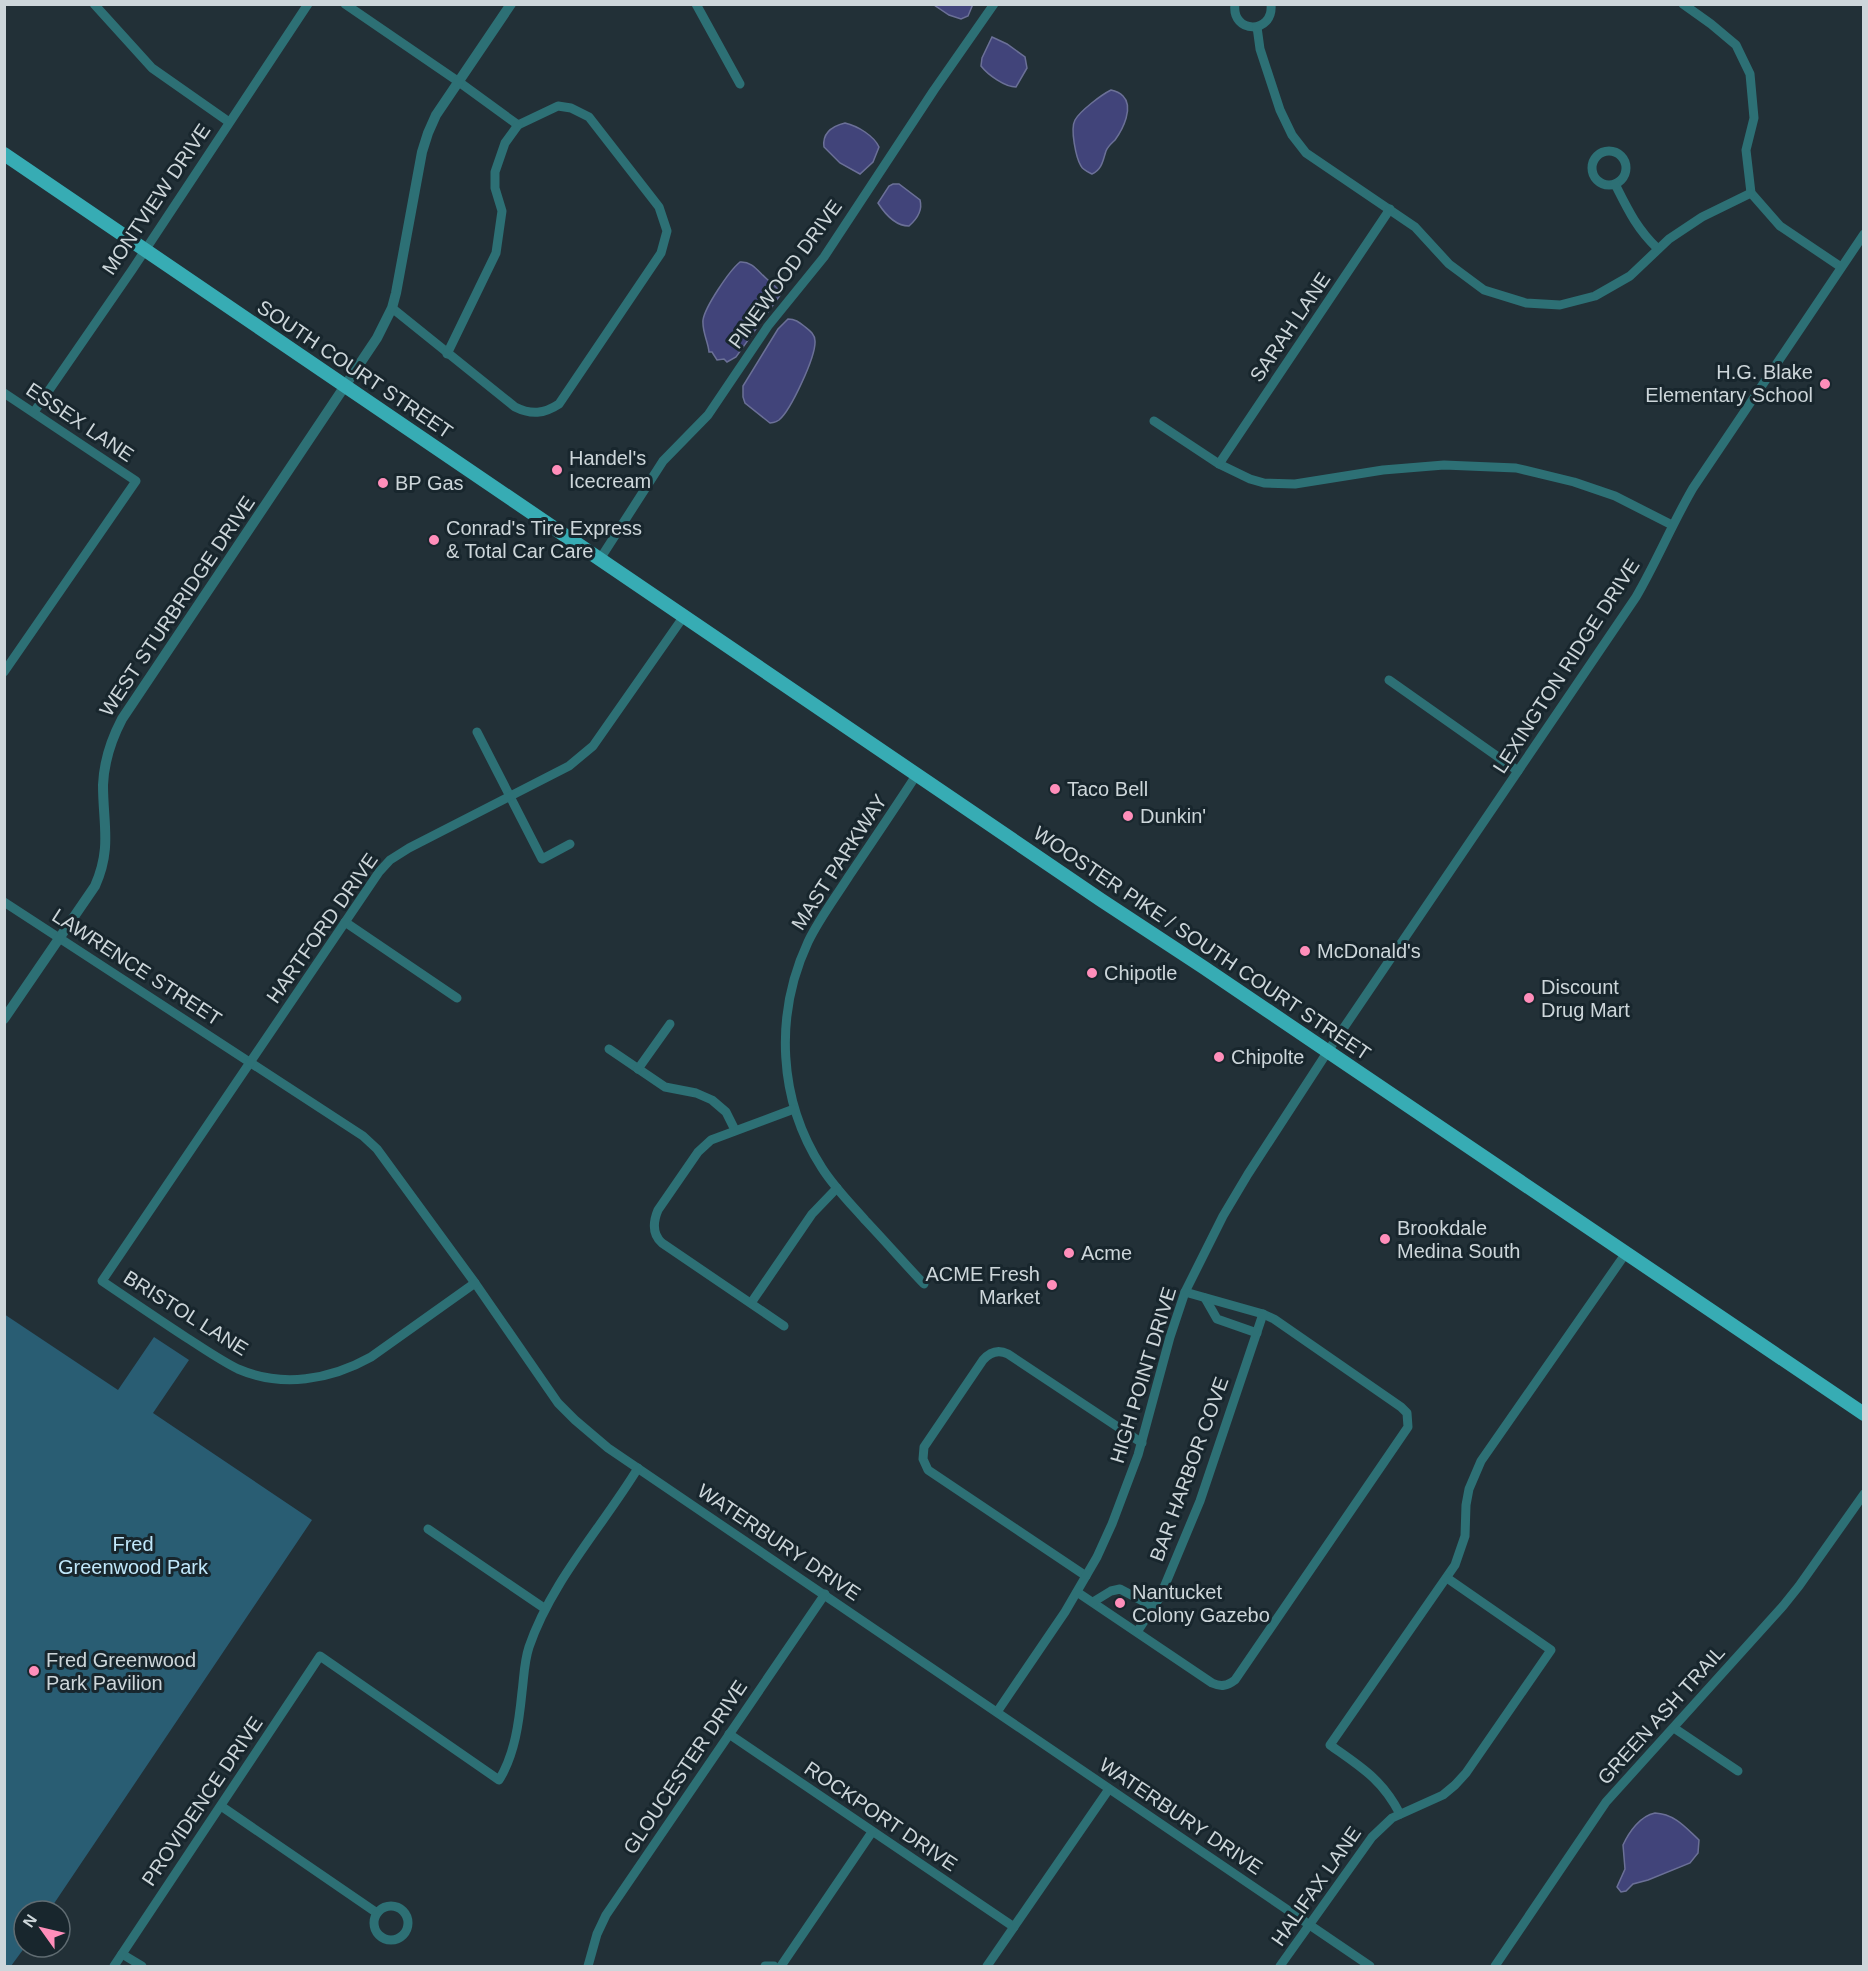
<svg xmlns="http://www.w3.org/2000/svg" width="1868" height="1971" font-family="Helvetica,sans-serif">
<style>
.green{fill:#295d73}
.water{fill:#41447a;stroke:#6b7097;stroke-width:1.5}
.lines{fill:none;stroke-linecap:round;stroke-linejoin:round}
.minor{stroke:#2d7075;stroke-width:9}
.tertiary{stroke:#2d7075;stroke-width:10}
.primary{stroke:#37acb4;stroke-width:14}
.poi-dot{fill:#ff8eba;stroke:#18262d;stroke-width:2}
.labels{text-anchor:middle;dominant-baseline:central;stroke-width:6;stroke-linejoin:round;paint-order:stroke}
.street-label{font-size:20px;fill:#cdd6da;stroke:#18262d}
.poi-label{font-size:20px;fill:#cdd6da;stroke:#18262d;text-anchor:start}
.park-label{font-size:20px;fill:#c1e8fb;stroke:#18262d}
</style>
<rect width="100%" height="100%" fill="#223037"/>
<polygon class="green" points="4,1314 118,1390 154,1337 189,1360 153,1413 312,1520 49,1911 24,1911 25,1947 11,1966 4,1966"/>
<g class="water">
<polygon points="973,4 968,16 961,19 949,15 934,5"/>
<path d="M992,37l15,7 18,13 2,11 -11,19c-11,0 -28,-12 -35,-21l1,-8z"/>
<path d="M1111,90c5,1 8,2 12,6 11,11 0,33 -8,44 -3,3 -7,6 -9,11 -3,9 -4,19 -14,23 -4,-2 -9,-4 -11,-8 -5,-8 -11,-37 -6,-46 5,-9 26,-25 36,-30z"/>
<path d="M845,123c13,3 29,13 34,24l-6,15 -13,12 -20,-11 -16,-16c-2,-14 9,-21 21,-24z"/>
<path d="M893,184h6l21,16c3,11 -3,19 -11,26 -14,0 -24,-12 -31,-23l11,-17z"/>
<path d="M740,262c13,-1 19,11 28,18 5,5 10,7 13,14l-45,63 -9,5 -3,-3 -7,1 -5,-8h-3c-1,-11 -7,-20 -6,-32 2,-13 26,-49 37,-58z"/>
<path d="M788,319c7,0 11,3 16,7 5,4 11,8 11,15 1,15 -24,69 -36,79 -4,3 -4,2 -9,3l-25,-20 -2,-6v-11l35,-57z"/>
<path d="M1655,1813c20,1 31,15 44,27l-1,13 -8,10 -42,17 -15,4 -7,7 -5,1 -4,-5 8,-18 -2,-24c6,-13 17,-29 32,-32z"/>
</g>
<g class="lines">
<g class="minor">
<polyline points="94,4 152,68 229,122"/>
<path d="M345,4l114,78 59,43 40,-19 13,2 18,9 70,90 8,24 -6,22 -102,151c-15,10 -28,11 -44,3l-123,-99"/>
<polyline points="696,4 740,84"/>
<path d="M1235,4c-4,30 39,31 36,0"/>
<polyline points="1683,4 1711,24 1736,45 1750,74 1754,118 1746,150 1751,193 1780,226 1841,267"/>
<polyline points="1257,27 1260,49 1280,110 1292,135 1306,153 1415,227 1449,264 1484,290 1526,303 1560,305 1595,296 1630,276 1669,239 1702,217 1751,193"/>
<circle cx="1609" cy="168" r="17"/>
<path d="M1615,184c13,26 22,45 43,65"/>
<polyline points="447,354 496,253 502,211 495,188 495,172 505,143 518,125"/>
<polyline points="4,393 136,481 4,672"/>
<polyline points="34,412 132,270 308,4"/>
<polyline points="1154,421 1219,464 1250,479 1264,483 1295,484 1383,470 1444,465 1516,468 1574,482 1615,496 1672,525"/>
<polyline points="1219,464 1390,209"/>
<polyline points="600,559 663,461 708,415 768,326 824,257 934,90 994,4"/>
<polyline points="1389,680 1518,771"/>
<polyline points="477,732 542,859 570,844"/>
<path d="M917,774c-22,34 -45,68 -68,102 -14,22 -30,43 -41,66 -34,73 -30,158 14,226 12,19 28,35 43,52 20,21 39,43 59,64"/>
<polyline points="4,902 363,1136 377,1149 475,1283 558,1403 575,1420 608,1448 1370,1966"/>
<polyline points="345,922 457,998"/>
<polyline points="609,1049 665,1087 696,1093 712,1100 726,1112 735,1130"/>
<polyline points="638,1069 670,1024"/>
<path d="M475,1283l-104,74c-41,23 -89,31 -133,12 -18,-9 -35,-21 -51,-31 -29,-19 -57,-38 -85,-57l277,-409 11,-12 19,-12 160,-82 24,-20 91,-130"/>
<polyline points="1205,1298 1217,1319 1257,1333"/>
<polyline points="751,1303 812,1214 837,1188"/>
<path d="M784,1326l-122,-83c-10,-9 -9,-21 -4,-33l40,-58 13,-12 83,-31"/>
<polyline points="428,1529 544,1608"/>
<path d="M1086,1576l-158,-106 -5,-11 1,-12 59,-87c7,-8 15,-11 25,-6l134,89"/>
<path d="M1077,1592l135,91c9,4 15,3 23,-3l173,-253 -1,-14 -6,-6 -127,-88 -11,-5 -78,-22"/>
<polyline points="1093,1602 1111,1591 1120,1589 1154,1607"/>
<polyline points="1137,1632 1160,1597 1200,1501 1263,1314"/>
<path d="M997,1712l68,-100 32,-55 15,-33 26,-69 32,-118 15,-45 38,-76 25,-42 80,-123 308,-454c21,-36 36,-73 57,-109l171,-254"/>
<polyline points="1674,1728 1738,1771"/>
<polyline points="729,1734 1014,1927"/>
<polyline points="221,1806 377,1913"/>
<path d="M1400,1814c-18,-35 -39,-47 -70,-69l125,-180 10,-29 1,-31 3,-16 12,-28 145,-208"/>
<circle cx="391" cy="1923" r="17"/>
<polyline points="122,1954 142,1966"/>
<path d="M114,1966l206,-310 179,124c16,-26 20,-58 23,-88 2,-15 2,-30 7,-45 22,-65 73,-120 109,-179"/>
<polyline points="588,1966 597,1934 606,1915 825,1594"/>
<polyline points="765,1966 774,1966"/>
<polyline points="781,1966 872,1832"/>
<polyline points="987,1966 1109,1789"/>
<polyline points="1280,1966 1372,1837 1392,1818 1443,1795 1455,1785 1466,1773 1551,1650 1447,1578"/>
<polyline points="1495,1966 1606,1802 1783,1606 1799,1586 1864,1494"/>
</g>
<path class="tertiary" d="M4,1019l91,-133c17,-38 8,-62 8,-101 1,-24 8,-45 19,-66l255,-381 15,-30 4,-15 26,-141 6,-19 8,-18 75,-111"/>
<polyline class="primary" points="4,154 1101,900 1203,967 1864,1414"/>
</g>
<g class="poi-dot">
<circle cx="1825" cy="384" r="6"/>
<circle cx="557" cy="470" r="6"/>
<circle cx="383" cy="483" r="6"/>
<circle cx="434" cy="540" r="6"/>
<circle cx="1055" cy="789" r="6"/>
<circle cx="1128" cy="816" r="6"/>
<circle cx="1305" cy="951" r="6"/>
<circle cx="1092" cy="973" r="6"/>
<circle cx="1529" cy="998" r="6"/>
<circle cx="1219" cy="1057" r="6"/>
<circle cx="1385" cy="1239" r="6"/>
<circle cx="1069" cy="1253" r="6"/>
<circle cx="1052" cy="1285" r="6"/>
<circle cx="1120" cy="1603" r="6"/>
<circle cx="34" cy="1671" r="6"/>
</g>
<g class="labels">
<g class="street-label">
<text transform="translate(156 199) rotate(-56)">MONTVIEW DRIVE</text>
<text transform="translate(785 274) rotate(-54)">PINEWOOD DRIVE</text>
<text transform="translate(1290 327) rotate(-56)">SARAH LANE</text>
<text transform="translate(355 369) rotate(34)">SOUTH COURT STREET</text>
<text transform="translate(80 422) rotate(34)">ESSEX LANE</text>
<text transform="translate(177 606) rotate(-56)">WEST STURBRIDGE DRIVE</text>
<text transform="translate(1566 666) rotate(-57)">LEXINGTON RIDGE DRIVE</text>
<text transform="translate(839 862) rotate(-57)">MAST PARKWAY</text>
<text transform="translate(322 928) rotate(-55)">HARTFORD DRIVE</text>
<text transform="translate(1202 943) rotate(34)">WOOSTER PIKE / SOUTH COURT STREET</text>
<text transform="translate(137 967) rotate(33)">LAWRENCE STREET</text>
<text transform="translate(186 1313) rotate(32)">BRISTOL LANE</text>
<text transform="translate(1143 1375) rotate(-73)">HIGH POINT DRIVE</text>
<text transform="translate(1189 1469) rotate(-70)">BAR HARBOR COVE</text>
<text transform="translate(779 1542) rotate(34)">WATERBURY DRIVE</text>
<text transform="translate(1661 1715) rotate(-48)">GREEN ASH TRAIL</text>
<text transform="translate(685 1767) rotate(-56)">GLOUCESTER DRIVE</text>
<text transform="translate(202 1801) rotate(-56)">PROVIDENCE DRIVE</text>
<text transform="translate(881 1816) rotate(34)">ROCKPORT DRIVE</text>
<text transform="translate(1181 1816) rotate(34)">WATERBURY DRIVE</text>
<text transform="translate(1316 1886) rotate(-55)">HALIFAX LANE</text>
</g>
<g class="poi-label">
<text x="1813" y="372" text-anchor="end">H.G. Blake<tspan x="1813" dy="23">Elementary School</tspan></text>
<text x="569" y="458">Handel's<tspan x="569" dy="23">Icecream</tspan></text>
<text x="395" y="483">BP Gas</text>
<text x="446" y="528">Conrad's Tire Express<tspan x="446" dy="23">&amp; Total Car Care</tspan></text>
<text x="1067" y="789">Taco Bell</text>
<text x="1140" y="816">Dunkin'</text>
<text x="1317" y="951">McDonald's</text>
<text x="1104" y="973">Chipotle</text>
<text x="1541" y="987">Discount<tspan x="1541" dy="23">Drug Mart</tspan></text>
<text x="1231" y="1057">Chipolte</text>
<text x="1397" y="1228">Brookdale<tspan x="1397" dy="23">Medina South</tspan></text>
<text x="1081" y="1253">Acme</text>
<text x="1040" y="1274" text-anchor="end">ACME Fresh<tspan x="1040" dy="23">Market</tspan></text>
<text x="1132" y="1592">Nantucket<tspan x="1132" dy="23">Colony Gazebo</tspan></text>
<text x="46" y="1660">Fred Greenwood<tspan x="46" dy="23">Park Pavilion</tspan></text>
</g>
<g class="park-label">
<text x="133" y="1544">Fred<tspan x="133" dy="23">Greenwood Park</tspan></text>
</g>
</g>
<rect width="1868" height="1971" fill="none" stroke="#cdd6da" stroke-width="12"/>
<g transform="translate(42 1929) rotate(304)"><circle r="28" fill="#18262d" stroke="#606c72" stroke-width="1.5"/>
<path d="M0-4.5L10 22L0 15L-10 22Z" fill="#ff8eba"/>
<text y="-9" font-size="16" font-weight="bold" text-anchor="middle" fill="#cdd6da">N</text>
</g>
</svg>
